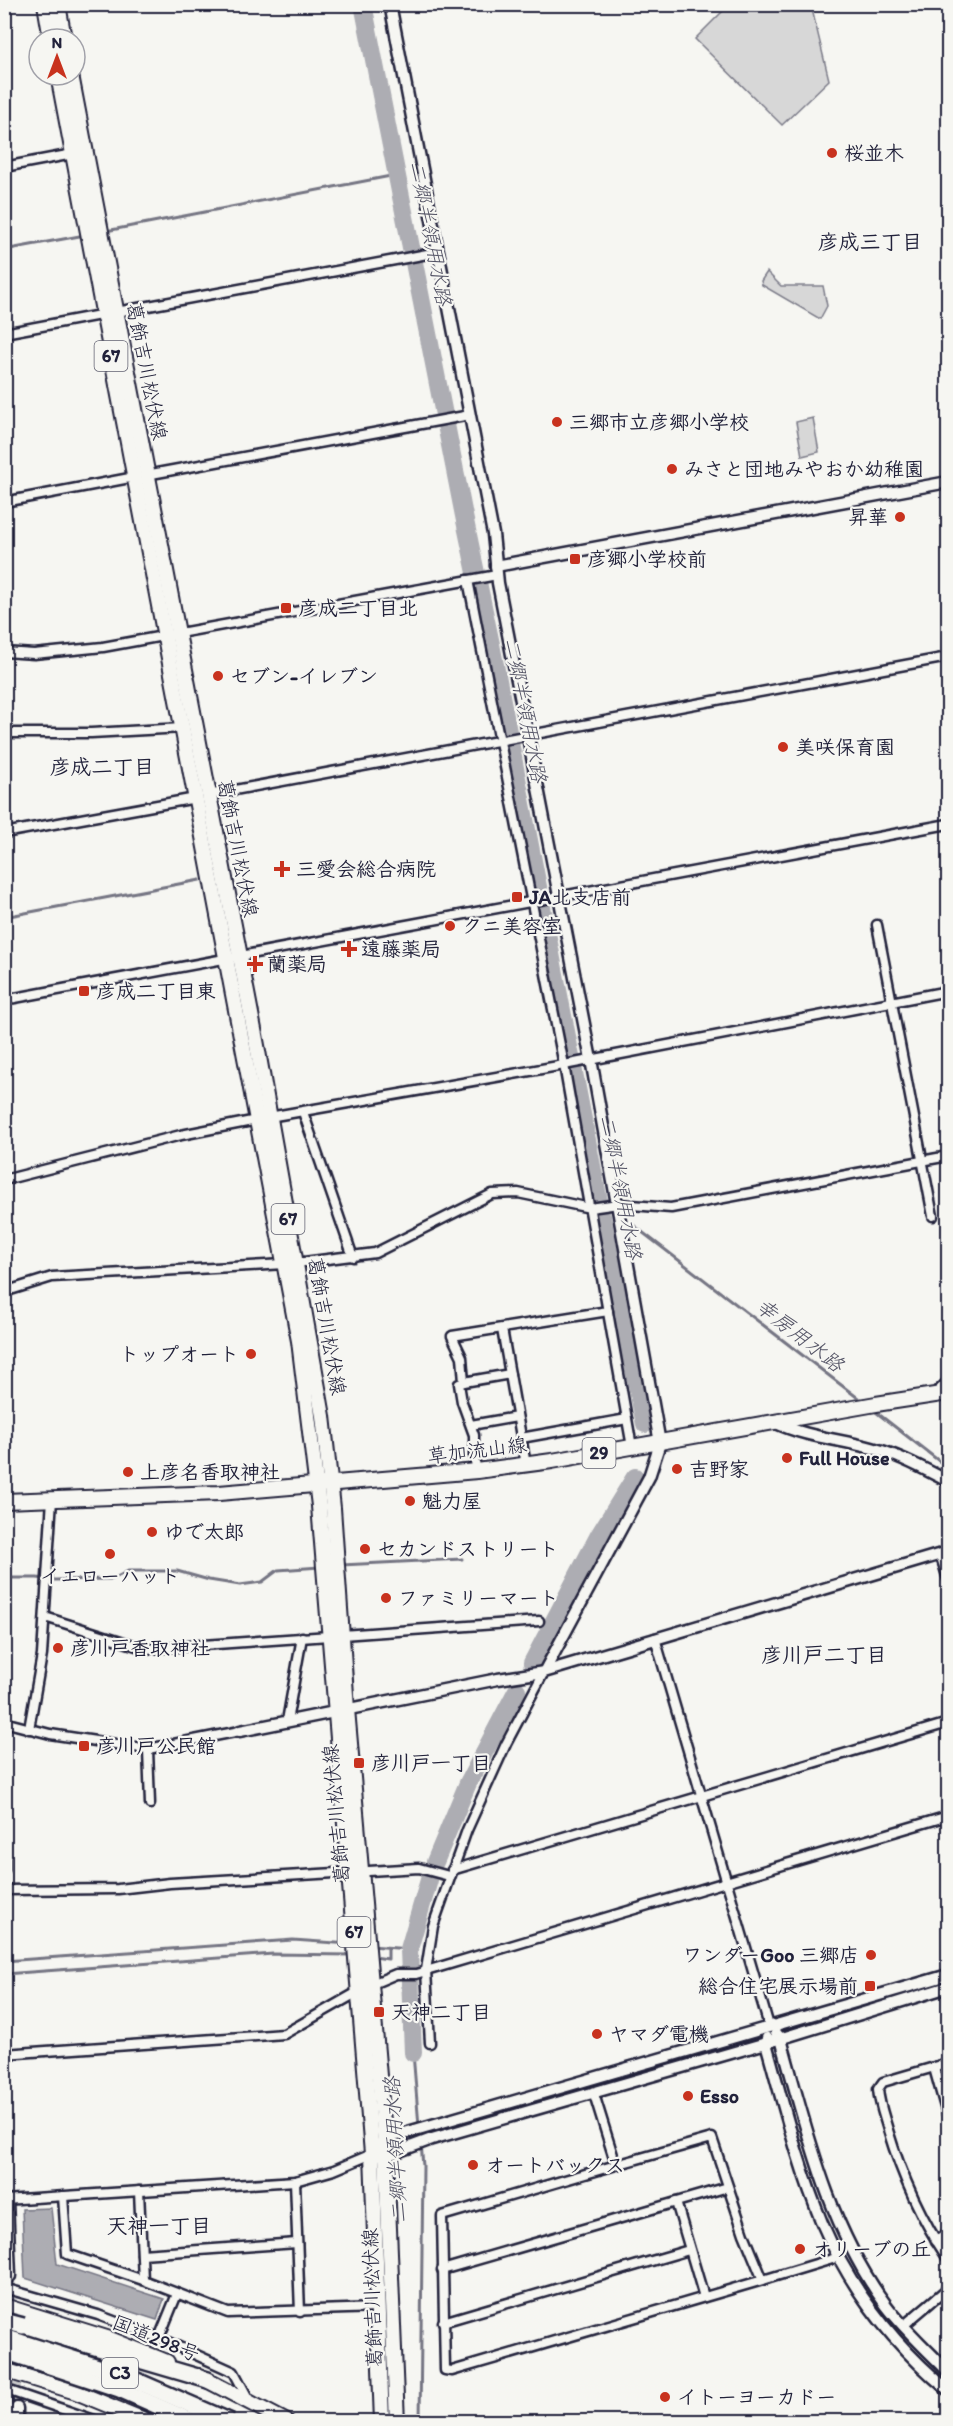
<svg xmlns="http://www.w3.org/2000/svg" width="953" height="2426" font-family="Itim,'Klee One',sans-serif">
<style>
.green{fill:#d7d7d7;stroke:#7c7c89;stroke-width:1.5}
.water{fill:#adadb3;stroke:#757583;stroke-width:1.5}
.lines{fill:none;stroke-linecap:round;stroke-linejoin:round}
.stream{stroke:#757583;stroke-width:3}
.river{stroke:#adadb3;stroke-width:18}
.tertiary-tunnel{stroke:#cccccd;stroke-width:10;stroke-dasharray:10 5;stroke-linecap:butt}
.minor-casing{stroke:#22223b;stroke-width:13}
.tertiary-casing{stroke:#22223b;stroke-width:15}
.primary-casing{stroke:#22223b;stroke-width:18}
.trunk-casing{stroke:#22223b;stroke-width:18}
.motorway-casing{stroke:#22223b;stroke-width:20}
.minor{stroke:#f6f6f2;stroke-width:8}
.tertiary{stroke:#f6f6f2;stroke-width:10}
.primary{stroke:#f6f6f2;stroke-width:14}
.trunk{stroke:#f6f6f2;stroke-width:14}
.motorway{stroke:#f6f6f2;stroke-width:15}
.motorway-bridge-casing{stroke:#22223b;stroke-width:20;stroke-linecap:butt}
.motorway-bridge{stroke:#f6f6f2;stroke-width:15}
.poi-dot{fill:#c8321e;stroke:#f6f6f2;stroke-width:2}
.labels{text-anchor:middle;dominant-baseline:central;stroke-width:4.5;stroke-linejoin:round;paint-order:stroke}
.shield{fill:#f6f6f2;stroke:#626272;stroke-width:1.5}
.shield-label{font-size:18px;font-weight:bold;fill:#22223b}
.poi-label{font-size:20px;font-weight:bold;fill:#22223b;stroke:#f6f6f2;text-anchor:start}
.street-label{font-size:20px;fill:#22223b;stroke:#f6f6f2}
.water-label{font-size:21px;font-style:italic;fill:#535365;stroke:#f6f6f2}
.neighbourhood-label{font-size:21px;font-weight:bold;fill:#22223b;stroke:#f6f6f2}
</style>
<rect width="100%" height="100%" fill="#f6f6f2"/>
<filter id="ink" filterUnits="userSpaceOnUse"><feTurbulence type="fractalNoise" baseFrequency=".0167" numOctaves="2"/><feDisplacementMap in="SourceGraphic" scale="12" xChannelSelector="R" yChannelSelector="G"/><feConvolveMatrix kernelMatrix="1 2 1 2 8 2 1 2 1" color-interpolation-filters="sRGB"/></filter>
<g filter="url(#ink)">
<g class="green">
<polygon points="729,5 811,5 829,80 782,125 695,39"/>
<polygon points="767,272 781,286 823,286 827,306 820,319 762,285 761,281"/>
<polygon points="813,418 819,452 802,456 796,422"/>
</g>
<polygon class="water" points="51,2208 57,2264 164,2299 157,2320 25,2278 22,2209"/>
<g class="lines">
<g class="stream">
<polyline points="106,231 396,175"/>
<polyline points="4,250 85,235"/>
<polyline points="4,917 200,880"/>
<polyline points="633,1225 862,1401"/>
<polyline points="872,1409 948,1468"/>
<polyline points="341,1565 462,1559"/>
<polyline points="4,1578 37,1578 55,1580 113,1579 128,1571 177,1571 209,1580 240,1585 262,1582 278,1570 320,1567"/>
<polyline points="371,1946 409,1949"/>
<polyline points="374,1957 388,1959 388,1948"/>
<polyline points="4,1961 293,1940 350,1944"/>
<polyline points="4,1974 273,1954 352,1955"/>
<polyline points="413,2053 419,2126"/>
<polyline points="420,2422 423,2166 420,2132"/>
</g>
<g class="river">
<polyline points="363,4 464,516 491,644 601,1212 645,1424"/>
<polyline points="532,1663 599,1535 635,1477"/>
<polyline points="435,1862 468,1783 517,1690"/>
<polyline points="413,2053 409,1949 429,1880"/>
</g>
<g class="tertiary-tunnel">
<polyline points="10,2276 12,2315"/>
<polyline points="14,2348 17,2408"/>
</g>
<defs>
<g id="minor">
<polyline points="4,167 73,154"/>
<polyline points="4,333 438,252"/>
<polyline points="146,475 470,415"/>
<polyline points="4,502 135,477"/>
<polyline points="468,580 564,1065 632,1447"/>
<polyline points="4,652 34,654 103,647 497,575"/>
<polyline points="4,733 91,733 183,728"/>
<polyline points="208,795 948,657"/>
<polyline points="4,833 196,798"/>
<polyline points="877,925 933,1216"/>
<polyline points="4,1000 948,824"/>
<polyline points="303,1112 353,1257"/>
<polyline points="269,1117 564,1065 948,991"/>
<polyline points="4,1180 181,1135 257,1120"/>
<polyline points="296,1263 375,1253 492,1194 518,1193 590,1208 618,1204 671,1208 948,1156"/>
<polyline points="4,1292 52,1277 285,1264"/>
<polyline points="502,1329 526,1465"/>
<polyline points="464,1382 510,1374"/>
<polyline points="934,1395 948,1381"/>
<polyline points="471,1425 517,1417"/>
<polyline points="521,1438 627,1419"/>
<polyline points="477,1471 474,1457 474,1435 462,1402 459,1384 464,1382 462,1357 452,1336 608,1311"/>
<polyline points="940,1554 948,1579"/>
<polyline points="45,1617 146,1649 329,1636"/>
<polyline points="342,1635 539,1621"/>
<polyline points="655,1638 769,2026"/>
<polyline points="287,1721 302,1637"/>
<polyline points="4,1722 50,1734 148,1749 240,1731"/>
<polyline points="29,1729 42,1655 52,1499"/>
<polyline points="148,1749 150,1804"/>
<polyline points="4,1845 4,1870"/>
<polyline points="452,1870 948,1723"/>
<polyline points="4,1890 118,1889 170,1883 419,1868 449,1876"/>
<polyline points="430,2043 426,1970 433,1926 467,1830 506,1744 544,1672"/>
<polyline points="4,2054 284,2034 370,1985 396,1974 416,1974 948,1816"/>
<path d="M948,2063l-65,19 -5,7c1,14 6,27 10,41 14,47 33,89 60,129"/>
<polyline points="934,2068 948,2118"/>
<polyline points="594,2094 616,2165 712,2138 744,2234 763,2280 452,2371 445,2370 442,2216 616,2165"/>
<polyline points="295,2181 300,2312"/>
<polyline points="139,2191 143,2280 228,2313 378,2308"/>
<polyline points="63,2196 67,2254 143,2280"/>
<polyline points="4,2200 295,2181 334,2170 372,2154"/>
<polyline points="676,2202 704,2297"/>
<polyline points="936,2241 948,2233"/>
<polyline points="142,2254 297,2243"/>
<polyline points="442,2270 728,2187"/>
<polyline points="763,2280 839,2257"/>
<polyline points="4,2288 98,2315 159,2338 234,2372 249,2400"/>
<polyline points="443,2322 689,2250"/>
<polyline points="903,2326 948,2288"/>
<polyline points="159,2338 177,2294"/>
<polyline points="4,2389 100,2422"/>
<polyline points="7,2390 8,2422"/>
</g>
<g id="tertiary">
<polyline points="390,4 493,534 498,583 592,1065 660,1443 649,1477 544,1672"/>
<polyline points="496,566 948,482"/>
<path d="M774,1422c31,15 65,17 98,26 27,7 52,21 76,33"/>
<polyline points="240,1731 498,1679 544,1672 948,1552"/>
<path d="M776,2033l5,6c26,92 47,187 105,266 18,24 41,45 62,66"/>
<path d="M767,2038l-1,5c17,60 32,122 56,180 28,65 72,122 126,167"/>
<polyline points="372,2154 384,2139 948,1975"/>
<polyline points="381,2155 386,2156 432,2139 766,2043 948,1987"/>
<polyline points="7,2200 10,2276"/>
<polyline points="17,2408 17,2422"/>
</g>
<g id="primary">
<polyline points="45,4 51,39"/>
<polyline points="58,4 64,39"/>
<polyline points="58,75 299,1341 319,1506 372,2154 382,2422"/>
<polyline points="71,75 256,1040 323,1416 333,1508 347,1709 386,2156 397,2422"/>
<polyline points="4,1501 219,1493 477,1471 552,1461 876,1404 948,1393"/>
</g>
<g id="trunk">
<polyline points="4,2306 110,2339 167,2362"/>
<polyline points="4,2370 76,2392 149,2422"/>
<polyline points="199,2376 287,2422"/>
</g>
<polyline id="motorway" points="23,2326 208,2380"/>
</defs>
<use href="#minor" class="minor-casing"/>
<use href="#tertiary" class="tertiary-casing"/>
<use href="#primary" class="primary-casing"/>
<use href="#trunk" class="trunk-casing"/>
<use href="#motorway" class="motorway-casing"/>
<use href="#minor" class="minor"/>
<use href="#tertiary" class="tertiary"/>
<use href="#primary" class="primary"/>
<use href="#trunk" class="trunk"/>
<use href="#motorway" class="motorway"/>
<defs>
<g id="motorway-bridge">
<polyline points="4,2321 23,2326"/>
<polyline points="4,2337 123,2375 231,2422"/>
<polyline points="4,2351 119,2389 194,2422"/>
</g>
</defs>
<use href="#motorway-bridge" class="motorway-bridge-casing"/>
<use href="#motorway-bridge" class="motorway-bridge"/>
</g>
</g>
<g class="poi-dot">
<circle cx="832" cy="153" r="6"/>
<circle cx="557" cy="422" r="6"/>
<circle cx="672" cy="469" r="6"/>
<circle cx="900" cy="517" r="6"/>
<rect x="569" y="553" width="12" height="12" rx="3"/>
<rect x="280" y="602" width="12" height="12" rx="3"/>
<circle cx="218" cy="676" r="6"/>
<circle cx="783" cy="747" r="6"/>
<path d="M279 860h6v6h6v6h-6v6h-6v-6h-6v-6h6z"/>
<rect x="511" y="891" width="12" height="12" rx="3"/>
<circle cx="450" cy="926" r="6"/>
<path d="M346 940h6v6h6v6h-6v6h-6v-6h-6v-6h6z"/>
<path d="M252 955h6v6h6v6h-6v6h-6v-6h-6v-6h6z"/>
<rect x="78" y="985" width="12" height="12" rx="3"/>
<circle cx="251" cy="1354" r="6"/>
<circle cx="787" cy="1458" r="6"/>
<circle cx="677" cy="1469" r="6"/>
<circle cx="128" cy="1472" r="6"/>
<circle cx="410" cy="1501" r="6"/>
<circle cx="152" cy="1532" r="6"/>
<circle cx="365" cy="1549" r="6"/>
<circle cx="110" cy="1554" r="6"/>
<circle cx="386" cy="1598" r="6"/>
<circle cx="58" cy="1648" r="6"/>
<rect x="78" y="1740" width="12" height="12" rx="3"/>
<rect x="353" y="1757" width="12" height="12" rx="3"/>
<circle cx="871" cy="1955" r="6"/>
<rect x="864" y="1980" width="12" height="12" rx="3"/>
<rect x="373" y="2006" width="12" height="12" rx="3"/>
<circle cx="597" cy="2034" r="6"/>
<circle cx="688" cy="2096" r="6"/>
<circle cx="473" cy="2165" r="6"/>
<circle cx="800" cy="2249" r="6"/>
<circle cx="665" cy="2397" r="6"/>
</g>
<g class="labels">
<g class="shield">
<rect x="94.5" y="341" width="33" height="30" rx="4.5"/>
<rect x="271.5" y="1204" width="33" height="30" rx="4.5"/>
<rect x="582.5" y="1438" width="33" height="30" rx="4.5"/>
<rect x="337.5" y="1917" width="33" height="30" rx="4.5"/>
<rect x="102" y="2358" width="36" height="30" rx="4.5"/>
</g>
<g class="shield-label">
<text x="111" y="356">67</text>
<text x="288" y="1219">67</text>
<text x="599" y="1453">29</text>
<text x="354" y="1932">67</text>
<text x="120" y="2373">C3</text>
</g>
<g class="poi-label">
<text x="844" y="153">桜並木</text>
<text x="569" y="422">三郷市立彦郷小学校</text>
<text x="684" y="469">みさと団地みやおか幼稚園</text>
<text x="888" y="517" text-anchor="end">昇華</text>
<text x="587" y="559">彦郷小学校前</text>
<text x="298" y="608">彦成二丁目北</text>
<text x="230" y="676">セブン-イレブン</text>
<text x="795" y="747">美咲保育園</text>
<text x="296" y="869">三愛会総合病院</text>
<text x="529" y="897">JA北支店前</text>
<text x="462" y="926">クニ美容室</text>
<text x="361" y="949">遠藤薬局</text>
<text x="267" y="964">蘭薬局</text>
<text x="96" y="991">彦成二丁目東</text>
<text x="239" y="1354" text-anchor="end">トップオート</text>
<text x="799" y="1458">Full House</text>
<text x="689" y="1469">吉野家</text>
<text x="140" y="1472">上彦名香取神社</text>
<text x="422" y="1501">魁力屋</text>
<text x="164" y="1532">ゆで太郎</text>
<text x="377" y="1549">セカンドストリート</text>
<text x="110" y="1576" text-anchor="middle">イエローハット</text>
<text x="398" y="1598">ファミリーマート</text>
<text x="70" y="1648">彦川戸香取神社</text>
<text x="96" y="1746">彦川戸公民館</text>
<text x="371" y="1763">彦川戸一丁目</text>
<text x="859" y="1955" text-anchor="end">ワンダーGoo 三郷店</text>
<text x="858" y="1986" text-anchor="end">総合住宅展示場前</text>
<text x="391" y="2012">天神二丁目</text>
<text x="609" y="2034">ヤマダ電機</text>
<text x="700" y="2096">Esso</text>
<text x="485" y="2165">オートバックス</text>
<text x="812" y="2249">オリーブの丘</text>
<text x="677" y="2397">イトーヨーカドー</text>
</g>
<g class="street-label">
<text transform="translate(147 371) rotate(79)">葛飾吉川松伏線</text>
<text transform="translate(238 848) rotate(79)">葛飾吉川松伏線</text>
<text transform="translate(327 1326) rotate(80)">葛飾吉川松伏線</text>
<text transform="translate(477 1450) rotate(-7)">草加流山線</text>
<text transform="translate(336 1814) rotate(-95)">葛飾吉川松伏線</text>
<text transform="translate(372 2298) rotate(-92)">葛飾吉川松伏線</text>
<text transform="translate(156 2338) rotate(22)">国道298号</text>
</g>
<g class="water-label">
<text transform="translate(431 233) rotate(79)">二郷半領用水路</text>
<text transform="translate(526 710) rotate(79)">二郷半領用水路</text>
<text transform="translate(621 1187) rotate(79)">二郷半領用水路</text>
<text transform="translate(800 1335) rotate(38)">幸房用水路</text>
<text transform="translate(395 2150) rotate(-93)">二郷半領用水路</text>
</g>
<g class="neighbourhood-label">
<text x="870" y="241">彦成三丁目</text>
<text x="102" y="766">彦成二丁目</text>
<text x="824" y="1654">彦川戸二丁目</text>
<text x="159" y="2225">天神一丁目</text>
</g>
</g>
<rect width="953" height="2426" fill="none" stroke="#f6f6f2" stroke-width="24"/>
<rect x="12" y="12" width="929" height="2402" fill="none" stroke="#22223b" stroke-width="2" filter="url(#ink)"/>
<g transform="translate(57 57)"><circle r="28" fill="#f6f6f2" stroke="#a1a1a9" stroke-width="1.5"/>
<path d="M0-4.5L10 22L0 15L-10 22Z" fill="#c8321e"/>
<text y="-9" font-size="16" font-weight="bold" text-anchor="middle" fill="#22223b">N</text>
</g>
</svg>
